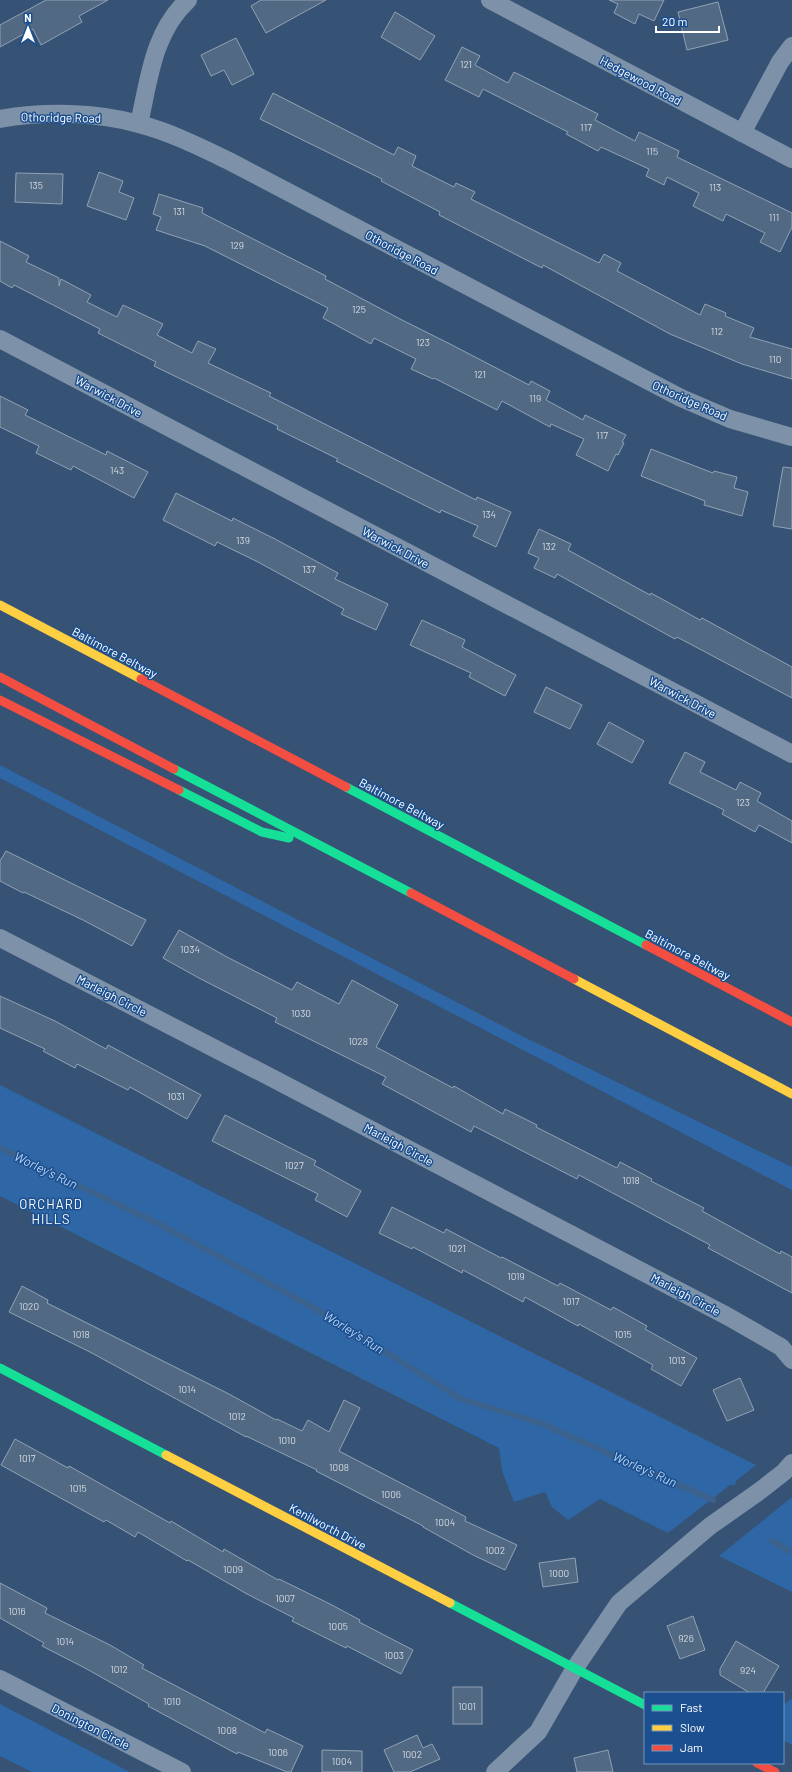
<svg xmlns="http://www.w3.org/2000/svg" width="792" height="1772" font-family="Barlow,sans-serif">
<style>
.green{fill:#2f66a5}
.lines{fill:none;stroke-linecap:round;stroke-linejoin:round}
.stream{stroke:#3b618d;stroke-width:6}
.building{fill:#526984;stroke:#92a2b6}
.street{stroke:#7d92a8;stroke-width:18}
.fast{stroke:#16e098;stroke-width:9}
.slow{stroke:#ffcf43;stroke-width:9}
.jam{stroke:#f24e42;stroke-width:9}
.labels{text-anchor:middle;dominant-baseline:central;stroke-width:3;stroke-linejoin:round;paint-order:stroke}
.number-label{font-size:10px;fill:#d4dae0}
.street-label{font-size:12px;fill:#fff;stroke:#1b4f8f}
.water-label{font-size:13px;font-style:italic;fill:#b5d3f5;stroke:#1b4f8f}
.neighbourhood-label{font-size:13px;letter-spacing:1px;fill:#fff;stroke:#1b4f8f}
</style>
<rect width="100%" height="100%" fill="#365274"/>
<g class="green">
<polygon points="0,765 520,1035 792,1167 792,1190 0,778"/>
<polygon points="0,1085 756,1465 736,1481 735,1485 730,1485 668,1533 600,1499 568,1520 552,1507 545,1492 514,1502 502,1471 499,1448 0,1196"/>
<polygon points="792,1497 792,1592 719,1556"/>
<polygon points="792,1698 792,1745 783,1740 783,1705"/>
<polygon points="0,1704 130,1772 32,1772 0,1756"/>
</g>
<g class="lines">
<g class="stream">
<polyline points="0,1148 161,1225 323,1313 461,1399 540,1423 713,1500"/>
<polyline points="772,1541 792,1552"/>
</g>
</g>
<g class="building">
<polygon points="46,0 108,0 79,16 82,22 41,45 33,29 0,47 0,25"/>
<polygon points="261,0 326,0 266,33 251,6"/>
<polygon points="609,0 664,0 654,21 639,14 635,24 614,13 618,4"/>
<polygon points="718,2 728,40 687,50 678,12"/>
<polygon points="395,12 435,36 420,60 381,37"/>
<polygon points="236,38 254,74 232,85 224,70 211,76 201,55"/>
<polygon points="462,47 480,56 475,65 508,83 514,72 598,114 595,120 635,141 639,132 679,151 677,157 792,213 792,227 780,252 760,242 765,233 726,214 723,221 693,206 699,193 667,177 664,185 646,176 649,169 601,147 598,151 566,134 568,132 483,89 479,97 445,80"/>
<polygon points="273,93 394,155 398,147 416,156 412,166 454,187 456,183 475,192 471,199 599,263 604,254 621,263 617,271 700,315 705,304 726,313 725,316 754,328 750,337 792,349 792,379 742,364 670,334 543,265 542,268 439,215 440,212 381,181 382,179 260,119"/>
<polygon points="99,172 123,181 119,192 134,198 126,220 87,206"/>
<polygon points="16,173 63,174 62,204 15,202"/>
<polygon points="159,194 203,208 202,213 326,276 325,279 400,319 450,344 529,385 531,381 550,391 546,400 583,420 585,415 626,435 622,442 624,443 618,455 616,454 608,471 576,455 584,439 551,424 550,427 502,401 497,410 434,378 433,379 411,369 416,359 374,338 371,344 323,318 328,308 205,246 156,230 161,217 153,214"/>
<polygon points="0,241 29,256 26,262 59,278 59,286 61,279 91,295 87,302 117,317 123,305 163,324 157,335 192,353 198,341 216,349 208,363 271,393 269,396 476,500 477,497 511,512 496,547 473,536 478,526 441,510 440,513 336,461 338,459 277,429 278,426 154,366 156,362 98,333 100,329 14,285 12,288 0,281"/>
<polygon points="0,396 28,410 25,415 106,455 107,451 148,472 134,498 73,466 71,470 36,453 39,446 0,427"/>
<polygon points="651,449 713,473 714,471 737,477 734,488 748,492 742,516 704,505 705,501 641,476"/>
<polygon points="783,467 792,468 792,529 773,526"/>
<polygon points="176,493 232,521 233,518 275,539 338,573 335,579 388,604 376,630 341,614 344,609 258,562 217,542 215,546 163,520"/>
<polygon points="539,529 571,544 568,550 650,595 651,593 700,620 702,618 792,667 792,698 677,637 675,639 557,574 555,578 534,568 539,558 528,553"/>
<polygon points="422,620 465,640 462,647 516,675 505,696 469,677 471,673 410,645"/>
<polygon points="546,687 582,705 570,729 534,712"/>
<polygon points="609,722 644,741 632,763 597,744"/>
<polygon points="685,752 705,762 700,772 736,790 740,782 761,793 757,801 792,821 792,843 759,825 755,832 722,814 724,810 669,783"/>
<polygon points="6,851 146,920 132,946 83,920 24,892 23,893 0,881 0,861"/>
<polygon points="179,930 227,957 292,990 297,982 339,1004 352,980 398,1005 376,1047 453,1088 454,1086 503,1114 505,1109 537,1125 536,1127 617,1168 620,1162 652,1179 651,1181 704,1208 702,1211 780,1254 781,1251 792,1257 792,1293 708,1248 710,1245 579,1175 577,1179 474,1126 471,1132 382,1084 386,1077 275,1022 277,1018 197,977 163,958"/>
<polygon points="0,996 55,1021 106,1049 108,1045 201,1095 187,1119 130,1087 128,1090 77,1064 75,1068 43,1051 45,1049 0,1028"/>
<polygon points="225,1115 316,1161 314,1165 361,1191 347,1217 315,1200 318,1194 212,1141"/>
<polygon points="392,1207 444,1233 446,1229 501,1258 502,1257 558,1286 560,1283 611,1310 613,1307 647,1326 645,1329 697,1358 681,1386 651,1369 653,1365 579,1324 578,1326 525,1297 523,1302 463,1270 462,1273 413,1247 412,1249 379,1233"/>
<polygon points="22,1286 48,1300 47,1303 229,1394 276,1420 277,1419 302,1431 308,1420 329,1432 344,1400 360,1408 339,1451 466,1517 465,1521 517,1545 505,1570 473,1555 423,1527 423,1526 316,1471 317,1470 246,1436 246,1437 90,1352 9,1312"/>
<polygon points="740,1378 754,1410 727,1421 713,1390"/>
<polygon points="15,1439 68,1468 69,1466 170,1523 171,1521 223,1552 224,1549 278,1580 279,1579 330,1604 360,1620 359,1622 413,1650 401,1674 347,1646 346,1648 292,1621 294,1618 247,1594 188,1560 187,1561 138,1532 135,1537 106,1520 104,1522 1,1465"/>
<polygon points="575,1558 578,1582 543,1587 539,1563"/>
<polygon points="0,1583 47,1608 45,1613 110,1645 144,1665 142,1668 265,1733 267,1729 303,1746 291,1772 287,1772 238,1752 237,1754 148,1706 149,1704 85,1668 42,1646 44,1643 0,1618"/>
<polygon points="693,1616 705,1650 680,1659 667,1626"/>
<polygon points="736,1641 779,1666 763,1693 750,1693 720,1675 720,1669"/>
<rect x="453" y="1687" width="29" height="37"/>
<polygon points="417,1735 423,1748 432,1744 440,1759 410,1772 394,1772 384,1750"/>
<polygon points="322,1750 362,1751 362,1772 322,1772"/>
<polygon points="608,1750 613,1772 577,1772 574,1758"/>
</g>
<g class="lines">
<g class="street">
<polyline points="490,0 792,159"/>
<path d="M0,119c44,-8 96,-7 139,5 31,8 61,23 90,37l452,237 49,21 62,18"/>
<path d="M139,124c10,-44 14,-92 49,-124"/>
<polyline points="742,133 780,62 792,46"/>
<polyline points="0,339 792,754"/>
<polyline points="0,938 272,1078 727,1316 781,1347 792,1360"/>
<polyline points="0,1679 182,1772"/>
<polyline points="495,1772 538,1732 575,1668 619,1603 710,1526 761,1490 784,1472 792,1463"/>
</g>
<g class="fast">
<polyline points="174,769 411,893"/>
<polyline points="346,787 646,945"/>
<polyline points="179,790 262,832 289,838"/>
<polyline points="0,1368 166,1455"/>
<polyline points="450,1603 645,1705"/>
</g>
<g class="slow">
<polyline points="0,605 141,679"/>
<polyline points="574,979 792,1094"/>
<polyline points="166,1455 450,1603"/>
</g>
<g class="jam">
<polyline points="0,677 174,769"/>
<polyline points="141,679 346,787"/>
<polyline points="0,700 179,790"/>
<polyline points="411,893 574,979"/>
<polyline points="646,945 792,1022"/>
<polyline points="757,1763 775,1772"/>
</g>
</g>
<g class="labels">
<g class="number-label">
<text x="466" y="64">121</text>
<text x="586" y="127">117</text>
<text x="652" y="151">115</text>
<text x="36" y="185">135</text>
<text x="715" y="187">113</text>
<text x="179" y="211">131</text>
<text x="774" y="217">111</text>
<text x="237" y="245">129</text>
<text x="359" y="309">125</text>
<text x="717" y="331">112</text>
<text x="423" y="342">123</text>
<text x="775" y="359">110</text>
<text x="480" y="374">121</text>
<text x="535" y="398">119</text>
<text x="602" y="435">117</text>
<text x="117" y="470">143</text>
<text x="489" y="514">134</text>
<text x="243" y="540">139</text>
<text x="549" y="546">132</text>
<text x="309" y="569">137</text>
<text x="743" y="802">123</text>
<text x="190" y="949">1034</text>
<text x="301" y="1013">1030</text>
<text x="358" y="1041">1028</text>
<text x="176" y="1096">1031</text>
<text x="294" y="1165">1027</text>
<text x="631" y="1180">1018</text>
<text x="457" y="1248">1021</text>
<text x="516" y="1276">1019</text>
<text x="571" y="1301">1017</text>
<text x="29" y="1306">1020</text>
<text x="81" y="1334">1018</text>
<text x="623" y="1334">1015</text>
<text x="677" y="1360">1013</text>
<text x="187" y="1389">1014</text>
<text x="237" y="1416">1012</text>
<text x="287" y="1440">1010</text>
<text x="27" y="1458">1017</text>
<text x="339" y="1467">1008</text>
<text x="78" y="1488">1015</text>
<text x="391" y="1494">1006</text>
<text x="445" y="1522">1004</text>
<text x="495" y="1550">1002</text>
<text x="233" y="1569">1009</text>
<text x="559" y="1573">1000</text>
<text x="285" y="1598">1007</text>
<text x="17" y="1611">1016</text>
<text x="338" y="1626">1005</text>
<text x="686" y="1638">926</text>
<text x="65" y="1641">1014</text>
<text x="394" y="1655">1003</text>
<text x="119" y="1669">1012</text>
<text x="748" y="1670">924</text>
<text x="172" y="1701">1010</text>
<text x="467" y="1706">1001</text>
<text x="227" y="1730">1008</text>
<text x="278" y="1752">1006</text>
<text x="412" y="1754">1002</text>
<text x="342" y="1761">1004</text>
</g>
<g class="street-label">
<text transform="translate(641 80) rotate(28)">Hedgewood Road</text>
<text transform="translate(61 117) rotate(1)">Othoridge Road</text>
<text transform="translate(402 252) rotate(28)">Othoridge Road</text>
<text transform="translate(109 396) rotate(28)">Warwick Drive</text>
<text transform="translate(690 400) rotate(24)">Othoridge Road</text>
<text transform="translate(396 547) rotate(28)">Warwick Drive</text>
<text transform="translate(115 652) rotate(28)">Baltimore Beltway</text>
<text transform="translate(683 697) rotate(28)">Warwick Drive</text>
<text transform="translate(402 803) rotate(28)">Baltimore Beltway</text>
<text transform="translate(688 954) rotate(28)">Baltimore Beltway</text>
<text transform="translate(112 995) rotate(27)">Marleigh Circle</text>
<text transform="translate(399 1144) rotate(28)">Marleigh Circle</text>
<text transform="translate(686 1294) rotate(28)">Marleigh Circle</text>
<text transform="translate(328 1526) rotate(28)">Kenilworth Drive</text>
<text transform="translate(91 1726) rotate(27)">Donington Circle</text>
</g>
<g class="water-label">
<text transform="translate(46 1170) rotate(26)">Worley's Run</text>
<text transform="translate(354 1332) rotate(32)">Worley's Run</text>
<text transform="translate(645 1469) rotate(24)">Worley's Run</text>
</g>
<g class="neighbourhood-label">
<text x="51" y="1204">ORCHARD<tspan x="51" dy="15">HILLS</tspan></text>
</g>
</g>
<rect x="644" y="1692" width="140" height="72" fill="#1b4f8f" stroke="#7695bc"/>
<rect x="652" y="1705" width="20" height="6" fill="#16e098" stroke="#7695bc"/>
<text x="680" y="1712" font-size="12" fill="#ffffff">Fast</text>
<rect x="652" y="1725" width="20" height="6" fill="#ffcf43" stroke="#7695bc"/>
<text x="680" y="1732" font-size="12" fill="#ffffff">Slow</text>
<rect x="652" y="1745" width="20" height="6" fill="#f24e42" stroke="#7695bc"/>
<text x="680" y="1752" font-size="12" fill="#ffffff">Jam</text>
<g transform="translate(28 28)" stroke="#1b4f8f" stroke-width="3" paint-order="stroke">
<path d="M0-3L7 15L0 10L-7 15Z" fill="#ffffff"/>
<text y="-6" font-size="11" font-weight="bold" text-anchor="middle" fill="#ffffff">N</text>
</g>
<path d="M656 26v6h63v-6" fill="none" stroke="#ffffff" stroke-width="2"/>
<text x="662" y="26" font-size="12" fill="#ffffff" stroke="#1b4f8f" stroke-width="3" paint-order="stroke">20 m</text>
</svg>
